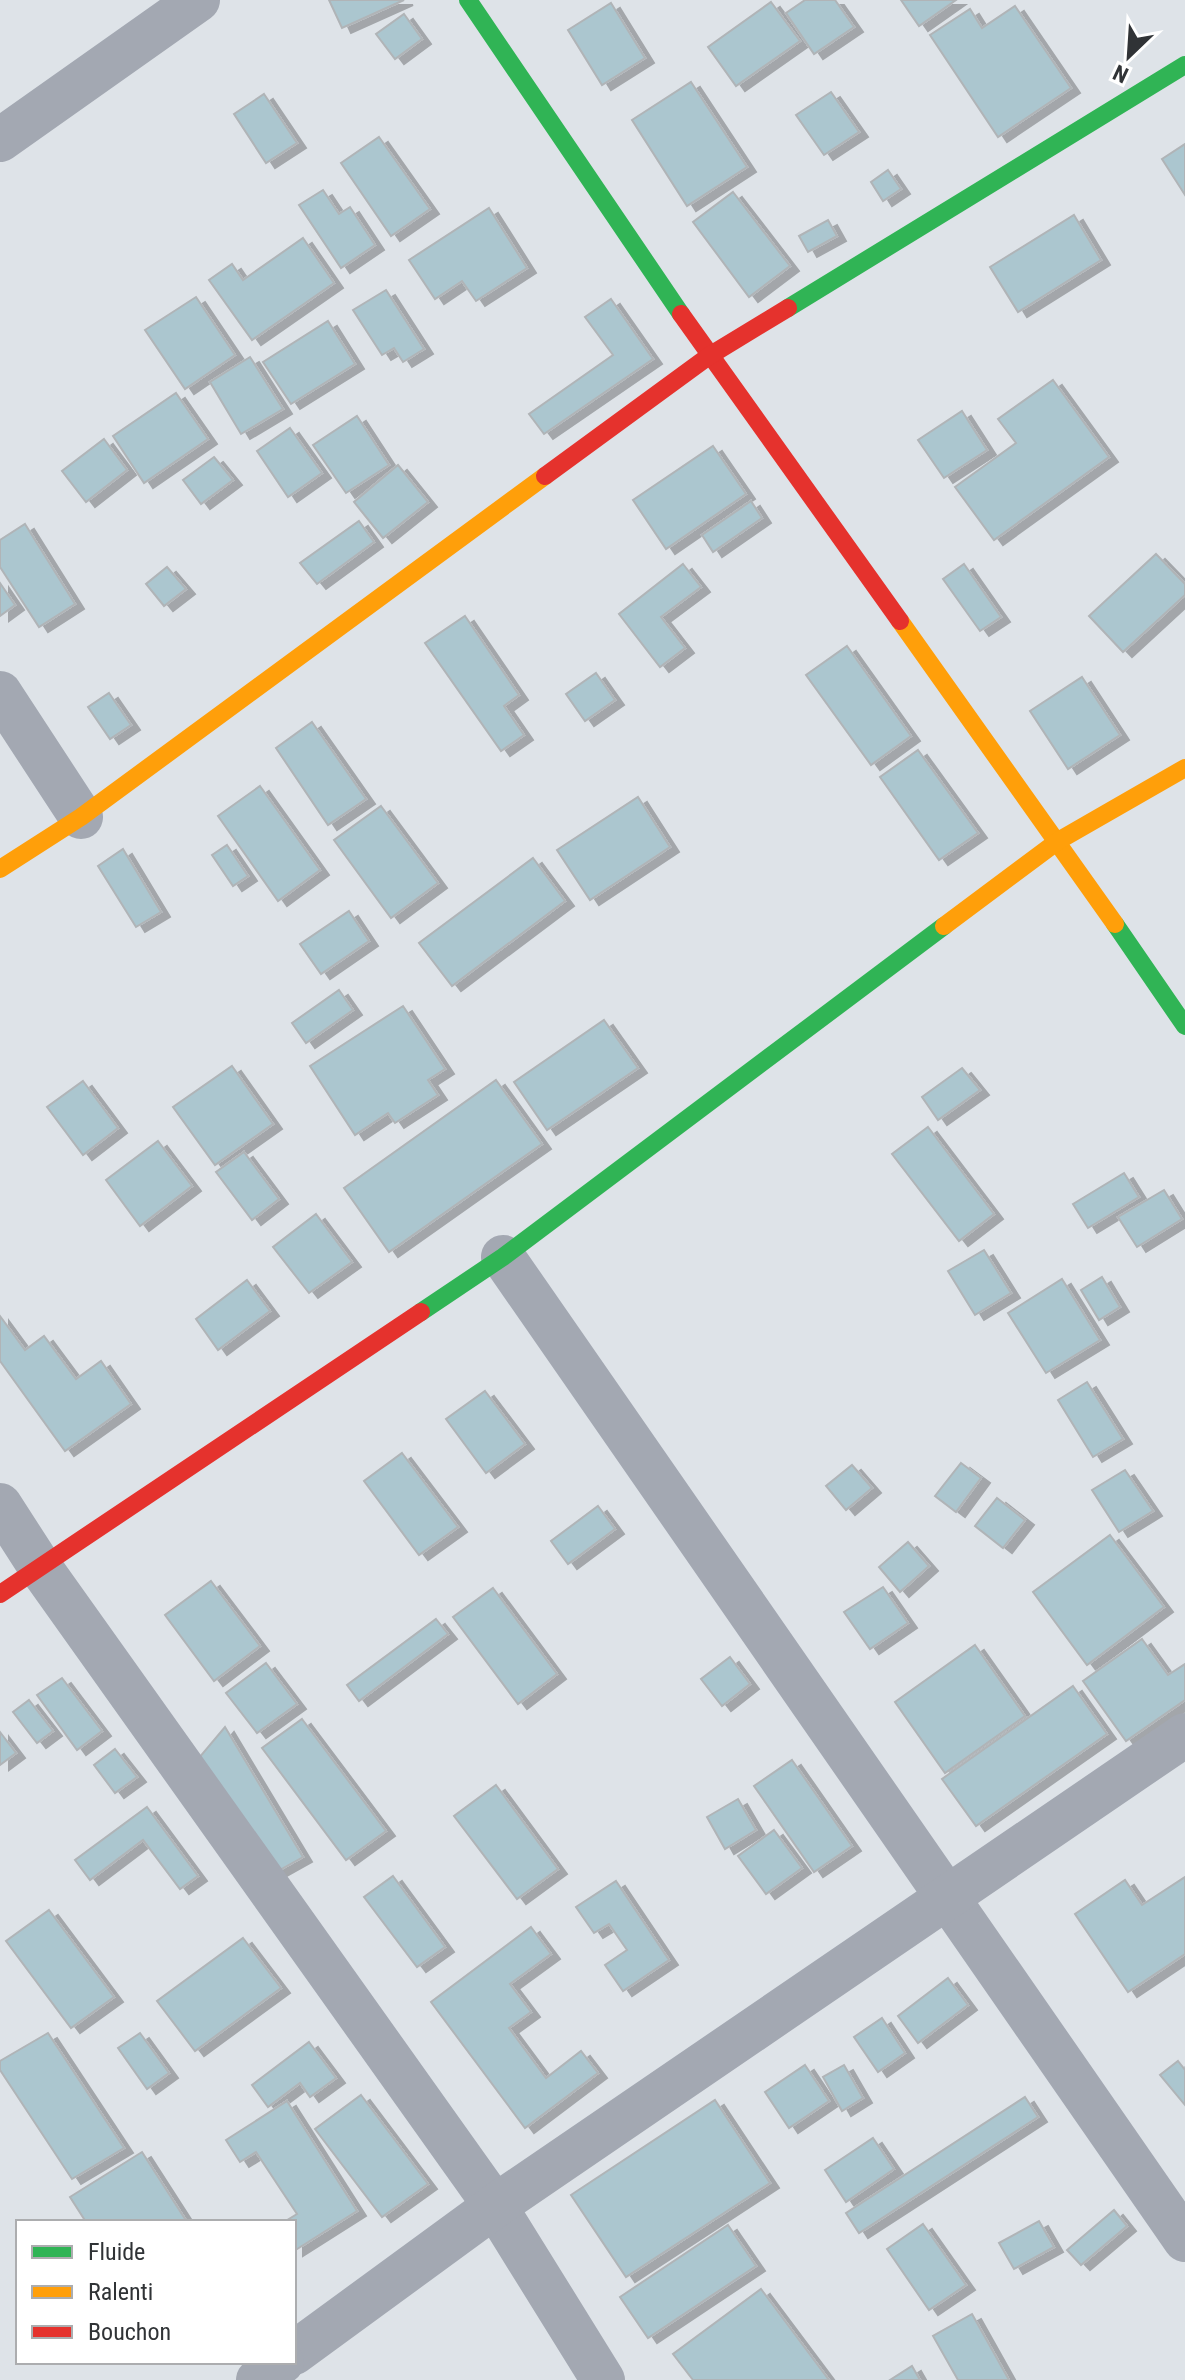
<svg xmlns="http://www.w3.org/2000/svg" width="1185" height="2380" font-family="'Roboto Condensed',sans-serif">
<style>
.building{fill:#abc6cf;stroke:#b0b4b7;stroke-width:2;filter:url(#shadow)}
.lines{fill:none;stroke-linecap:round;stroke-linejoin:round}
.street{stroke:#a3a8b2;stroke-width:44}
.fast{stroke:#30b455;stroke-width:18}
.slow{stroke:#ff9f0a;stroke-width:18}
.jam{stroke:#e5322d;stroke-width:18}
</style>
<defs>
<filter id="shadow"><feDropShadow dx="9" dy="5" stdDeviation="0" flood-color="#0004"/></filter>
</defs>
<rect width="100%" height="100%" fill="#dee3e8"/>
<g class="building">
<polygon points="329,0 404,0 342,28"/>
<polygon points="805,0 835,0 854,27 814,54 786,13"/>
<polygon points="901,0 956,0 919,26"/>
<polygon points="771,2 800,41 736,86 708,47"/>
<polygon points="611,3 645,58 602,85 568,30"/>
<polygon points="1015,6 1071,88 998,137 930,35 970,9 982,28"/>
<polygon points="404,14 422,39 395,59 376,34"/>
<polygon points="691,82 747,167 687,206 632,120"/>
<polygon points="831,92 859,132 824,155 796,115"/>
<polygon points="264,94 297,143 266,163 234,114"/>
<polygon points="379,137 430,209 391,236 341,163"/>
<polygon points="1185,144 1185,195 1162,159"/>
<polygon points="888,170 901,189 883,201 871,182"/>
<polygon points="323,190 339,214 350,207 375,245 341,268 299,205"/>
<polygon points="733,192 790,266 749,297 693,222"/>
<polygon points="489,208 527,268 476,301 462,281 435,299 409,260"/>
<polygon points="1074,215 1101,260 1018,312 990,267"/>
<polygon points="828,220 837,236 808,252 799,236"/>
<polygon points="303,238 334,283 252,340 209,280 232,264 243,280"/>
<polygon points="386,290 424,349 403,362 394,348 382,355 353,310"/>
<polygon points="196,297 235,355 185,389 145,330"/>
<polygon points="611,299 653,359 544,434 529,414 613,355 585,317"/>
<polygon points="328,321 355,364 291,404 263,362"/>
<polygon points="250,357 283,409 241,434 210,382"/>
<polygon points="1053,380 1109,457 994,540 955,487 1016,443 998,419"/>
<polygon points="176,393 208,439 144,483 113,436"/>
<polygon points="962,411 987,450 944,478 918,440"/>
<polygon points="357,416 389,465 346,493 313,445"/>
<polygon points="290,428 322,473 288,497 257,451"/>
<polygon points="104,439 127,470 86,502 62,471"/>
<polygon points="713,446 746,494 666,549 633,500"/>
<polygon points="214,457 233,480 201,504 183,480"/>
<polygon points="398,465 428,502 383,538 354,502"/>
<polygon points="751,501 762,518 713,552 702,535"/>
<polygon points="359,521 374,542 317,584 300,563"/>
<polygon points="25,524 75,604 39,627 0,567 0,540"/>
<polygon points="1156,554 1185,584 1185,595 1123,652 1089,616"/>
<polygon points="683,564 701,587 661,617 685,648 660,667 619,614"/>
<polygon points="964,564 1001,617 980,631 943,579"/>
<polygon points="167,567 186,589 164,606 146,584"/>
<polygon points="0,583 15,605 0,616"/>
<polygon points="465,616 519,695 504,706 524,735 501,751 425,643"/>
<polygon points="847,646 911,736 871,765 806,675"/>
<polygon points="596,673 615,700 585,721 566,694"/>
<polygon points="1082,677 1120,735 1068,769 1030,711"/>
<polygon points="109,693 131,725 110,739 88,707"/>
<polygon points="312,722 366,799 328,825 276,748"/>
<polygon points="918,750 978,833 939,860 880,777"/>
<polygon points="260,786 320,870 278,901 218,816"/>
<polygon points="638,797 670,847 590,900 557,850"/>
<polygon points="381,806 438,883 391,918 334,840"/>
<polygon points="227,845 248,876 233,886 212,855"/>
<polygon points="123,849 161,912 136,927 98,866"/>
<polygon points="533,858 565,901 452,986 419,943"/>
<polygon points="349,911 369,941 321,974 300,944"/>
<polygon points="339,990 353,1010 306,1043 292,1023"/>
<polygon points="403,1006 445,1069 428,1080 438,1095 395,1123 388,1113 355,1135 310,1066"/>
<polygon points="604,1020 638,1068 547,1130 514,1082"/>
<polygon points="232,1066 273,1124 215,1165 173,1107"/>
<polygon points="962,1068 980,1090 938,1120 922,1097"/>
<polygon points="496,1080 542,1144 389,1252 344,1188"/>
<polygon points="83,1081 118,1128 83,1155 47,1107"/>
<polygon points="928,1127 994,1214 959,1241 892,1154"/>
<polygon points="158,1141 192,1186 140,1226 106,1180"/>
<polygon points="244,1152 279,1199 252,1220 216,1172"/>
<polygon points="1124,1173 1139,1197 1088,1228 1073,1204"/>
<polygon points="1164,1190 1182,1219 1137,1247 1118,1217"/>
<polygon points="316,1214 352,1262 309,1293 273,1247"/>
<polygon points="984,1250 1011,1293 975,1315 948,1271"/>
<polygon points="1102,1277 1120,1307 1099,1320 1081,1290"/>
<polygon points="1062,1279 1100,1340 1046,1373 1008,1313"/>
<polygon points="247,1280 270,1311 218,1350 196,1319"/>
<polygon points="0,1316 25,1350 44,1336 76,1379 101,1361 131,1404 65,1451 0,1361"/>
<polygon points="1087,1382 1123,1439 1093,1457 1058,1400"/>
<polygon points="485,1391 525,1444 486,1473 446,1419"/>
<polygon points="402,1453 458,1527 419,1555 364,1481"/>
<polygon points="961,1463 981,1478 956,1512 935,1496"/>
<polygon points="852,1465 872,1488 846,1510 826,1486"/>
<polygon points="1125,1470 1153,1511 1119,1532 1092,1490"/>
<polygon points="997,1498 1025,1520 1003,1548 975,1526"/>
<polygon points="598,1506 615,1529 568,1564 551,1541"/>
<polygon points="1110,1535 1164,1607 1087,1665 1033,1592"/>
<polygon points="908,1542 929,1566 900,1592 879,1567"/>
<polygon points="211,1581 260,1646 214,1681 165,1615"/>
<polygon points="883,1587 908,1623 870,1649 844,1612"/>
<polygon points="493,1588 557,1674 518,1704 453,1617"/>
<polygon points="436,1619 448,1634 359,1701 347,1685"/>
<polygon points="1142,1639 1168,1675 1185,1664 1185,1700 1126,1741 1083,1681"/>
<polygon points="975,1645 1025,1716 945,1773 895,1702"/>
<polygon points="730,1657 750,1684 722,1706 701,1679"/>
<polygon points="266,1663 297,1704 257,1733 226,1693"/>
<polygon points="62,1678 102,1731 77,1750 37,1695"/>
<polygon points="1073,1686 1107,1734 976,1826 942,1779"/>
<polygon points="29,1700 53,1731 37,1743 13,1712"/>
<polygon points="302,1719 386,1831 346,1860 262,1748"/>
<polygon points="225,1727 303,1857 269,1876 198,1759"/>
<polygon points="0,1732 16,1753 0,1765"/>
<polygon points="115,1749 137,1777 115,1793 94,1765"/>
<polygon points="792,1760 852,1846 814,1872 754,1786"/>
<polygon points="496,1785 558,1869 517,1899 454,1816"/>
<polygon points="738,1799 756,1830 725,1849 707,1817"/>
<polygon points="147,1807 198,1876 180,1889 143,1840 90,1880 75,1860"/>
<polygon points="774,1830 802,1868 766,1894 738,1856"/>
<polygon points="393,1876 445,1947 417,1967 364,1897"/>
<polygon points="1185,1877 1185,1954 1128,1992 1075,1914 1125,1880 1142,1905"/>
<polygon points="616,1881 669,1960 623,1991 605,1965 627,1950 609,1924 594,1933 576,1907"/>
<polygon points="49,1910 114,1997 71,2028 6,1941"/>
<polygon points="531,1927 551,1954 510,1984 531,2012 509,2028 546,2078 581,2051 598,2073 525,2128 431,2002"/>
<polygon points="243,1938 281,1988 195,2051 157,2001"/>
<polygon points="948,1978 968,2005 918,2043 898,2016"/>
<polygon points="882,2018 905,2053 878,2072 854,2037"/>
<polygon points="48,2033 124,2148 72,2179 0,2070 0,2061"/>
<polygon points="140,2033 169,2073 147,2089 118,2048"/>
<polygon points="309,2042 336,2078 310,2097 300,2083 268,2107 252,2085"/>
<polygon points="1178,2061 1185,2070 1185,2105 1160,2075"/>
<polygon points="805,2065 829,2101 789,2128 765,2092"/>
<polygon points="844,2065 863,2098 842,2111 823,2077"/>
<polygon points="361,2095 428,2184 382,2217 315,2129"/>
<polygon points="1025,2097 1038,2117 859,2233 846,2213"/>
<polygon points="715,2100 770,2183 626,2277 571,2195"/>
<polygon points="287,2101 357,2211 294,2251 294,2222 284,2222 297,2214 256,2152 240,2162 226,2140"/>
<polygon points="873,2138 894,2169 846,2202 825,2170"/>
<polygon points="142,2152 187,2222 86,2222 70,2197"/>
<polygon points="1114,2210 1127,2226 1081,2265 1067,2250"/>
<polygon points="1039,2221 1054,2247 1014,2269 999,2243"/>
<polygon points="923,2224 966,2285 929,2310 887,2249"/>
<polygon points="728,2225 756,2266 648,2338 620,2297"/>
<polygon points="761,2289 829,2380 693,2380 673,2354"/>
<polygon points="972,2314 1009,2380 958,2380 933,2336"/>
<polygon points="912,2366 920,2380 890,2380"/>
</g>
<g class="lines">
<g class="street">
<polyline points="0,140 198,0"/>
<polyline points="0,693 81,817"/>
<polyline points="503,1257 1185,2240"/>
<polyline points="0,1505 40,1567 495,2206 603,2380"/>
<polyline points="294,2353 495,2206 1185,1735"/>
<polyline points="258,2380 282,2362"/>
</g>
<g class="fast">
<polyline points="468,0 681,314"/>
<polyline points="788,308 1185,65"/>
<polyline points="1115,924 1185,1026"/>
<polyline points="421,1312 503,1257 944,926"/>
</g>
<g class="slow">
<polyline points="900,621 1115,924"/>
<polyline points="0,869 81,817 545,476"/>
<polyline points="944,926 1058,841 1185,768"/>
</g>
<g class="jam">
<polyline points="681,314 900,621"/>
<polyline points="545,476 709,356 788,308"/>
<polyline points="0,1594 421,1312"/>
</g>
</g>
<rect x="16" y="2220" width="280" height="144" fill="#ffffff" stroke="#acadaf" stroke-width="2"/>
<rect x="32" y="2246" width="40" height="12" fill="#30b455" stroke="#acadaf" stroke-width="2"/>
<text x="88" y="2260" font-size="24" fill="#303336">Fluide</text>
<rect x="32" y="2286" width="40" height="12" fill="#ff9f0a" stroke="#acadaf" stroke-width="2"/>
<text x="88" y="2300" font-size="24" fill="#303336">Ralenti</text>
<rect x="32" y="2326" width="40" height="12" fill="#e5322d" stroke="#acadaf" stroke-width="2"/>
<text x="88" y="2340" font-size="24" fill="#303336">Bouchon</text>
<g transform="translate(1129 56) rotate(205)" stroke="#ffffff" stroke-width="6" paint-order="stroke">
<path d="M0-6L14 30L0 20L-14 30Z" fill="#303336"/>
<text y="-12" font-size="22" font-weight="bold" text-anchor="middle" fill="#303336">N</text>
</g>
</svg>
